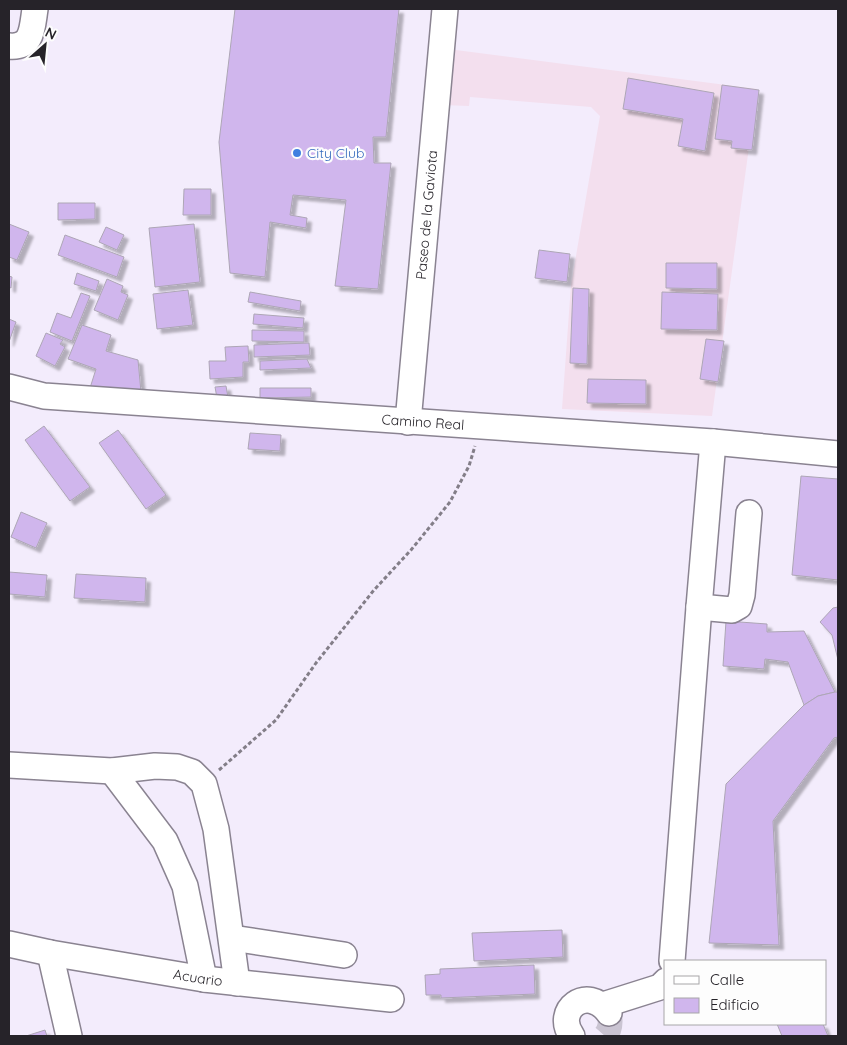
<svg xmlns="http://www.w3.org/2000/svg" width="847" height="1045" font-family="Quicksand,sans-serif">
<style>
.industrial{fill:#f3dfee}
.building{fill:#d0b6ed;stroke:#ada6b5;filter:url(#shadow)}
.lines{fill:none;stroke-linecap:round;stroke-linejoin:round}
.minor-tunnel{stroke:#cac4d2;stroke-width:25;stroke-dasharray:25 12;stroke-linecap:butt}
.minor-casing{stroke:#8a8391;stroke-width:28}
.path{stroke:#837e88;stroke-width:3;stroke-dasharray:4 2.5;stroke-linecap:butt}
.minor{stroke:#fff;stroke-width:25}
.shop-dot{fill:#3f7fe0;stroke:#fdfdfd;stroke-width:2}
.labels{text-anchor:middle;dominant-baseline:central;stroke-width:4.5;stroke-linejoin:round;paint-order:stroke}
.shop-label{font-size:14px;fill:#366cbe;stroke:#fdfdfd;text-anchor:start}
.street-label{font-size:14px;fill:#262329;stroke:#fdfdfd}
</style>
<defs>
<filter id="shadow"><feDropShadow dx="4.5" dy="4.5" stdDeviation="1" flood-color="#0004"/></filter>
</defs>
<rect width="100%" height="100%" fill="#f3ecfc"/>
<polygon class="industrial" points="448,49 757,89 712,416 562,409 571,285 600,116 591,107 470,97 469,106 442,105"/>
<g class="building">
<polygon points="235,9 399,9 386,137 373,137 374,163 391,163 378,289 335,286 346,200 293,195 290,215 307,218 306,228 270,222 265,277 230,273 219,142"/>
<polygon points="628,78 714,93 705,151 678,146 683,119 623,109"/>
<polygon points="722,85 759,90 752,150 731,148 732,141 715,139"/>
<polygon points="184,189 211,189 211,215 183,215"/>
<polygon points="58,203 95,203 95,219 58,220"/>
<polygon points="9,224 29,232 17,260 9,257"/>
<polygon points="194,224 200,282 155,287 149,228"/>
<polygon points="106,227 124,235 117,250 99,242"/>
<polygon points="65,235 124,257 117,277 58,255"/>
<polygon points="539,250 570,254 567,282 535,278"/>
<polygon points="666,263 717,263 717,289 666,288"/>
<polygon points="77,273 99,281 96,291 74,284"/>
<polygon points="9,276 12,277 11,288 9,287"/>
<polygon points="107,279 123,286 121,292 128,295 118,320 94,310"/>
<polygon points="573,288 589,289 587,364 570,363"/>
<polygon points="188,290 193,325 157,329 153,294"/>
<polygon points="250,292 301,301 300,311 248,302"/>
<polygon points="662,292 718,294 717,330 661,329"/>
<polygon points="81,293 90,296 72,341 50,332 57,313 71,318"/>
<polygon points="254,314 304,318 303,328 253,324"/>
<polygon points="9,319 16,322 9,342"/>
<polygon points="82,325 111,335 106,351 138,360 141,392 90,388 96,369 68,359"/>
<polygon points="252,330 304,331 304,342 252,341"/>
<polygon points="46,333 63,340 60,344 65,347 55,366 36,356"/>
<polygon points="706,339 724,341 718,382 700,379"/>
<polygon points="309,343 310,355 254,357 254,345"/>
<polygon points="248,346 249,362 243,362 243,377 210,379 209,361 226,361 225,347"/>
<polygon points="307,359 311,368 260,370 260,361"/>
<polygon points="588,379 646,380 646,404 587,403"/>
<polygon points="226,386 228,397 217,398 215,387"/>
<polygon points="260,388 311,388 311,397 260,398"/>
<polygon points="44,426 90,487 70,501 25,440"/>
<polygon points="118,430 166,495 146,509 99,443"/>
<polygon points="250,433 281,435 280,451 248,449"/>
<polygon points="801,476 838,479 838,580 792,575"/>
<polygon points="21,512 47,523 36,548 11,537"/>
<polygon points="9,572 47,575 45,597 9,594"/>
<polygon points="76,574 146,578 145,602 74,598"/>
<polygon points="838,607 838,660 832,635 820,622 833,608"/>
<polygon points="726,621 767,624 767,632 804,631 835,692 818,696 804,705 788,662 765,659 764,669 723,666"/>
<polygon points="835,692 838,692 838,737 834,738 773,821 779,945 709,943 726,784 804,705 818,696"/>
<polygon points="562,930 563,957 474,961 472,933"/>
<polygon points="534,965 535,994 441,998 441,995 426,995 425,975 440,974 440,969"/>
<polygon points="777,1024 823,1024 828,1036 782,1036"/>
<polygon points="45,1030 47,1036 26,1036"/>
</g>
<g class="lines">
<path class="minor-tunnel" d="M605,1036c6,-7 6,-14 4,-23"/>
<defs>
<g id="minor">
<path d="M9,46c24,2 23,-18 26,-37"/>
<path id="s1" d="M9,387l35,9 669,46 125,12"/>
<path id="s2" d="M408,422l37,-413"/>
<polyline points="699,607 732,610 739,606 742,595 749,513"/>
<polyline points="9,765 112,771 155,766 177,767 192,772 204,784 216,829 237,983"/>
<polyline points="112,771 165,841 185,886 204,979"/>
<polyline points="232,938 344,955"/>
<path id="s3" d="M9,944l41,9 154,26 187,20"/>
<polyline points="50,953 69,1036"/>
<polyline points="672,961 699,607 713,442"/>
<polyline points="603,1005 660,987 666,981"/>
<path d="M572,1036c-19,-25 15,-53 37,-23"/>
</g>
</defs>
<use href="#minor" class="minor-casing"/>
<polyline class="path" points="219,770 276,720 316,663 374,590 411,550 450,502 469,466 475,446"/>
<use href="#minor" class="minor"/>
</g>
<circle class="shop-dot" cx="297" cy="153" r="5"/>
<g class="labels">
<g class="shop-label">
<text x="307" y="153">City Club</text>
</g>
<g class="street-label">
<text stroke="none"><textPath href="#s2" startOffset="208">Paseo de la Gaviota</textPath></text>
<text stroke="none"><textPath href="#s1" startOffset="416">Camino Real</textPath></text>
<text stroke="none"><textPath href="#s3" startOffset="192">Acuario</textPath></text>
</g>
</g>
<rect width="847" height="1045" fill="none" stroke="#262329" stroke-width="20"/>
<rect x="664" y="960" width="162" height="65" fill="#fdfdfd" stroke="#a7a6a8"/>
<rect x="674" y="976" width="25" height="8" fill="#ffffff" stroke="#a7a6a8"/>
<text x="710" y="985" font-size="15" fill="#262329">Calle</text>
<rect x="674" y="998" width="25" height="15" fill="#d0b6ed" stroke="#a7a6a8"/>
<text x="710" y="1010" font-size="15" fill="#262329">Edificio</text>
<g transform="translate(45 45) rotate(27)" stroke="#fdfdfd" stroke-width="4" paint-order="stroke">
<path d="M0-4L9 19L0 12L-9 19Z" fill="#262329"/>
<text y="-8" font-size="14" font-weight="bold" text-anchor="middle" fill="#262329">N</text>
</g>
</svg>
